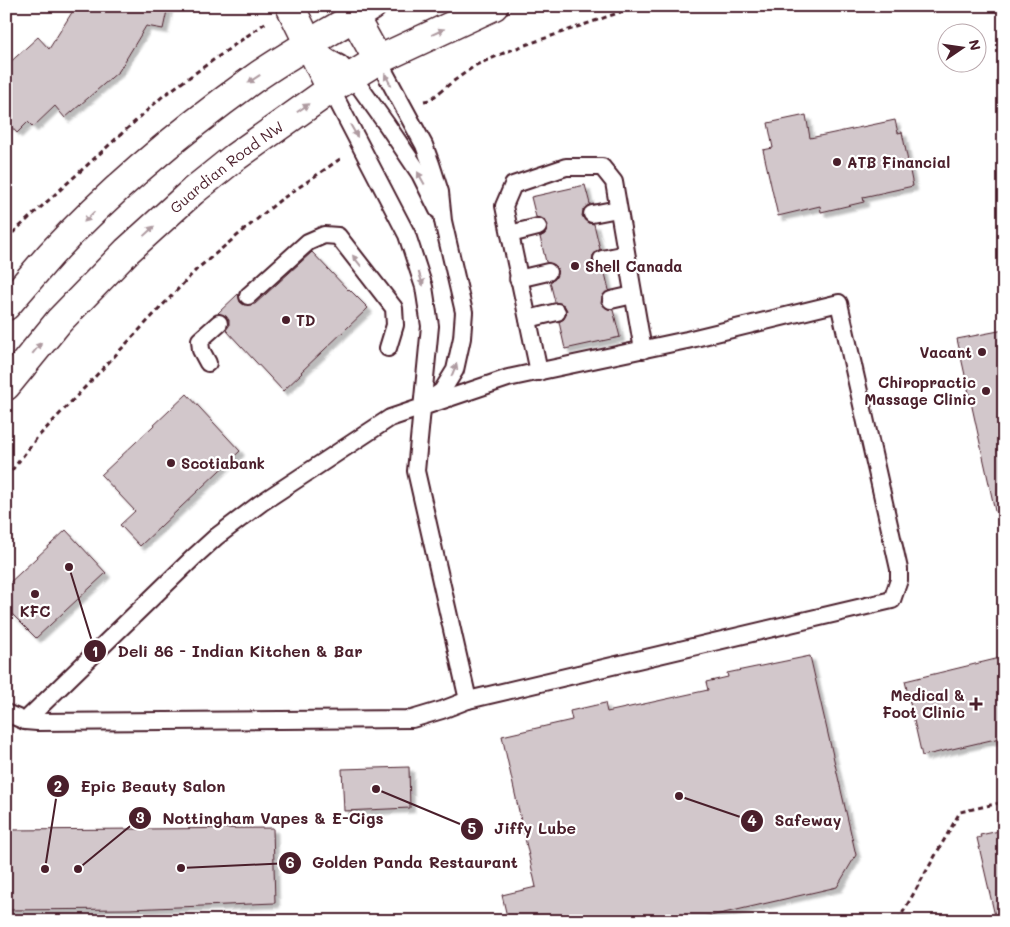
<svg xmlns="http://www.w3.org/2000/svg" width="1010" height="927" font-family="Mali,sans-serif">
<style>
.building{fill:#d2c7cb;stroke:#4a1f2b;filter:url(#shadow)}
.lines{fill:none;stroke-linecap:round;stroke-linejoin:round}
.lane-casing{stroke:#4a1f2b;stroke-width:20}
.secondary-casing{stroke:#4a1f2b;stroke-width:31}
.path{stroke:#4a1f2b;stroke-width:3;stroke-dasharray:5 4;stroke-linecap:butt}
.lane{stroke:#fff;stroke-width:16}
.secondary{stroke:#fff;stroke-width:28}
.oneway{fill:#ae9aa0}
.poi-dot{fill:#4a1f2b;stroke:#fff;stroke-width:2}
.labels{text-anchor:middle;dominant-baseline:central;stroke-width:4.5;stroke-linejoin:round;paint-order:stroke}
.poi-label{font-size:15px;font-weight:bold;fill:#4a1f2b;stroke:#fff;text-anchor:start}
.street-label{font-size:15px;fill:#4a1f2b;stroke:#fff}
.leader{fill:none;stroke:#4a1f2b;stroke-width:2}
.callout-dot{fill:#4a1f2b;stroke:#fff;stroke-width:2}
.mark-label{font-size:15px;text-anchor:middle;font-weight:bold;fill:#fff}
.callout-label{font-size:16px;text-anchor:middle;font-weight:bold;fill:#4a1f2b;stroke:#fff;stroke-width:4.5;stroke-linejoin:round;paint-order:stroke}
</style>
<defs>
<filter id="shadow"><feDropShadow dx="4.5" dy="4.5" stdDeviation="1" flood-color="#0004"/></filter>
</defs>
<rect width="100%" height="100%" fill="#fff"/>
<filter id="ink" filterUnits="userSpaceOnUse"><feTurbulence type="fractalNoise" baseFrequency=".02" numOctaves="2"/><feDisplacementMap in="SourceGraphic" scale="10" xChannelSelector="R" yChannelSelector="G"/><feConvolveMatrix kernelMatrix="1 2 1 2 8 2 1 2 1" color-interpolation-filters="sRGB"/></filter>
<g filter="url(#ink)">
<g class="building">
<polygon points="76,6 168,6 163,29 146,26 119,71 65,118 55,106 33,127 28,122 17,133 6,121 6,66 38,37 49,49"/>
<polygon points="806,115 810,138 895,120 898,133 902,132 913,186 863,197 864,202 821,212 820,206 778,216 763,150 773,148 768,123"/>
<polygon points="585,185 590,204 583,210 582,216 588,223 594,224 600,249 593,255 592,262 598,268 604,269 609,290 602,297 601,303 608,309 613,310 620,337 565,349 559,322 564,319 567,310 564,305 555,302 550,282 555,279 558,270 555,265 546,262 540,237 545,234 548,225 545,220 536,217 531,197"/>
<polygon points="312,252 348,290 349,289 368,308 301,372 302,373 283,391 226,330 229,326 229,320 226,316 218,313 238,294 240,302 244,305 255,304"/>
<polygon points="1004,330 1004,510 995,511 957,339"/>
<polygon points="187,394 240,451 140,546 120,525 135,511 101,475"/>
<polygon points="66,530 106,573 36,638 6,608 6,586"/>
<polygon points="810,656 856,855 837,887 689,921 508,921 502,895 536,887 502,736 572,720 570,711 605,703 607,712 708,690 706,682 728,677 727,673"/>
<polygon points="1004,657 1004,737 922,756 905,681"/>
<polygon points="409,767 410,808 344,811 342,769"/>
<polygon points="273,828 275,903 130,909 6,910 6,830"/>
<polygon points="1004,830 1004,915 995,916 977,838 981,837 980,835"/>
</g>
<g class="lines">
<defs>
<g id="lane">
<polyline points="314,47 329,58 340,64 352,76 387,125 420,174 438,210"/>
<polyline points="378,60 424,145 431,164 440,192 443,221 464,312 462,338 455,370 442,391 428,401"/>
<polyline points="592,214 618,209"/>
<polyline points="510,234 538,227"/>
<polyline points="602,259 626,254"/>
<polyline points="518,279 548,272"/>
<polyline points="248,296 308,242 324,235 338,236 394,308 395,325 388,348"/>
<polyline points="611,300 633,295"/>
<polyline points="528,319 557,312"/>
<polyline points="208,363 201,350 200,340 219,323"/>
<polyline points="539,372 504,206 513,185 566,167 602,167 614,182 643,350"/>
<polyline points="6,713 25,721 194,557 216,537 261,503 390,418 508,378 687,340 839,303 899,569 899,580 892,600 468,700 416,471 430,326 424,287 407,235 331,89"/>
<polyline points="25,721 37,722 412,719 442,710 468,700"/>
</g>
<g id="secondary">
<polyline points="290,6 331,89"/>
<polyline points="348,6 378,60"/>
<path d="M6,306c15,-17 30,-35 45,-52 60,-65 129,-122 201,-174 38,-27 80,-49 120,-74"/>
<path id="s1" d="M6,386l53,-65 68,-70 66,-60 41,-33 97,-69 47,-29 116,-54"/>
</g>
</defs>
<use href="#lane" class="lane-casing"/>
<use href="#secondary" class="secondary-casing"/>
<g class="path">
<polyline points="424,101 430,100 451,83 476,65 511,50 638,6"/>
<polyline points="6,239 163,96 268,21"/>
<polyline points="6,478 36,439 197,269 279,201 343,157"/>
<polyline points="898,921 960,812 1004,802"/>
</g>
<use href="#lane" class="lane"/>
<use href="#secondary" class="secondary"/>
</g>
<defs><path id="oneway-solid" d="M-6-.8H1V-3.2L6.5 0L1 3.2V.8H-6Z" transform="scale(1.25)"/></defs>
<g class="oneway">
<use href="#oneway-solid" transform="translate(438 32) rotate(-25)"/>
<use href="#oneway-solid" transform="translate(254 79) rotate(146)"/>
<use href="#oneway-solid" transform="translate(388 80) rotate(-118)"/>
<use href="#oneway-solid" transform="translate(303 108) rotate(-35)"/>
<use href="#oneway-solid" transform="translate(354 131) rotate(61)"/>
<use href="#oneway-solid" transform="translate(421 178) rotate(-119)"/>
<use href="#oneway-solid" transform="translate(89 217) rotate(135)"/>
<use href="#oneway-solid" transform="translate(149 231) rotate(-43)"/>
<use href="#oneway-solid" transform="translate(357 261) rotate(-128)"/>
<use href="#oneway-solid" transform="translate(421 279) rotate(72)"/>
<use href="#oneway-solid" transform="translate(37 348) rotate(-51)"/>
<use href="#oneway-solid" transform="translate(454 370) rotate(-68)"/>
</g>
</g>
<g class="poi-dot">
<circle cx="837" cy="162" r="5"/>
<circle cx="575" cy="266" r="5"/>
<circle cx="286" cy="320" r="5"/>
<circle cx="982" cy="352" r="5"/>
<circle cx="986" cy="391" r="5"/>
<circle cx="171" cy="463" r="5"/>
<circle cx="35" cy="594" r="5"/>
<path d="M973.5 696.5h5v5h5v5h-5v5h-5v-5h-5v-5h5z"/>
</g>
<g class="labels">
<g class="poi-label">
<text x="847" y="162">ATB Financial</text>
<text x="585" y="266">Shell Canada</text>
<text x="296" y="320">TD</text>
<text x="972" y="352" text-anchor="end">Vacant</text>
<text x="976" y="382" text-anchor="end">Chiropractic<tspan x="976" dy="17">Massage Clinic</tspan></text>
<text x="181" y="463">Scotiabank</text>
<text x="35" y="611" text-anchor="middle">KFC</text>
<text x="965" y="695" text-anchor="end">Medical &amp;<tspan x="965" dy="17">Foot Clinic</tspan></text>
</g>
<g class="street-label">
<text stroke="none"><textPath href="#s1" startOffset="312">Guardian Road NW</textPath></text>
</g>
</g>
<path class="leader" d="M69 567L95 651M45 869L58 786M78 869L140 818M679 796L752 821M376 789L472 829M181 868L290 863"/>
<g class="callout-dot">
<circle cx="69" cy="567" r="5"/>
<circle cx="45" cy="869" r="5"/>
<circle cx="78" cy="869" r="5"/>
<circle cx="679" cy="796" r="5"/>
<circle cx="376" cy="789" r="5"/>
<circle cx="181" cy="868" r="5"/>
<circle cx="95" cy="651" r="12"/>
<circle cx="58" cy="786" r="12"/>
<circle cx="140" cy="818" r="12"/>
<circle cx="752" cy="821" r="12"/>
<circle cx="472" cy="829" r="12"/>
<circle cx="290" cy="863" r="12"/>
</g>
<g class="mark-label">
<text x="95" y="657">1</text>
<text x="58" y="792">2</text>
<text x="140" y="823">3</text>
<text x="752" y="826">4</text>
<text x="472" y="834">5</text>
<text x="290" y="868">6</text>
</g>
<g class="callout-label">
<text x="240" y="657">Deli 86 - Indian Kitchen &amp; Bar</text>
<text x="153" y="792">Epic Beauty Salon</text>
<text x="273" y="824">Nottingham Vapes &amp; E-Cigs</text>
<text x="808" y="826">Safeway</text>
<text x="535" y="834">Jiffy Lube</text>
<text x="415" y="868">Golden Panda Restaurant</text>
</g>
<rect width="1010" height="927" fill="none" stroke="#fff" stroke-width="25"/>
<rect x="12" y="12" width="985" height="902" fill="none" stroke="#4a1f2b" stroke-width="2" filter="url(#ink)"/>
<g transform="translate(962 48) rotate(77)"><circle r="24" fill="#ffffff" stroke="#b7a5aa"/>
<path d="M0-4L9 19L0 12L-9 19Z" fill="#4a1f2b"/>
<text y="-8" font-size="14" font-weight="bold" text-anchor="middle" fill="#4a1f2b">N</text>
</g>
</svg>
